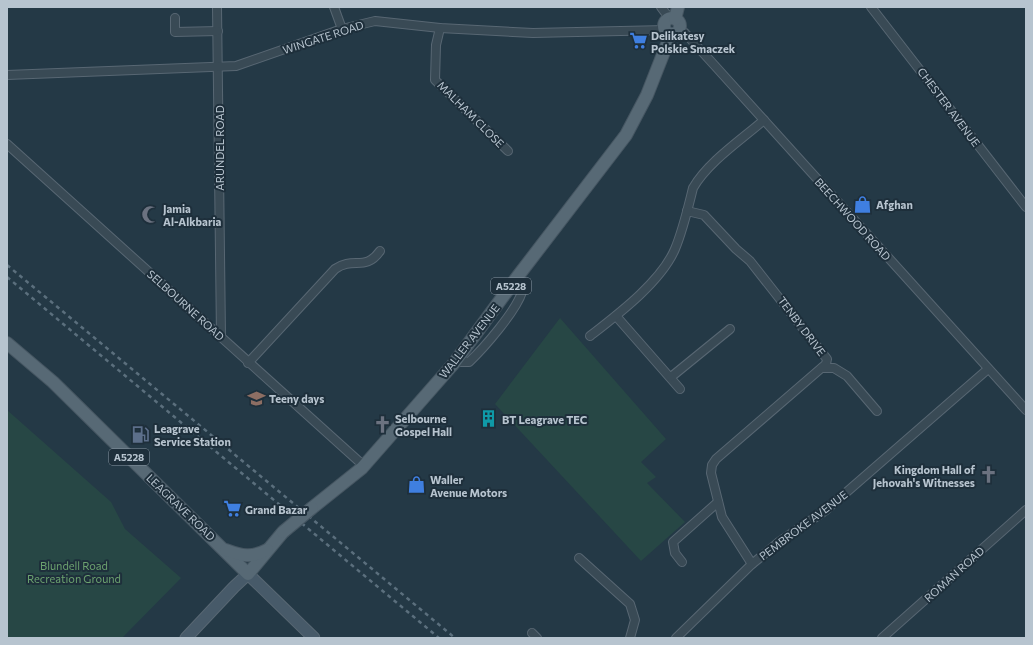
<svg xmlns="http://www.w3.org/2000/svg" width="1033" height="645" font-family="Commissioner,sans-serif">
<style>
.green{fill:#274745}
.lines{fill:none;stroke-linecap:round;stroke-linejoin:round}
.street-casing{stroke:#586773;stroke-width:10}
.secondary-casing{stroke:#586773;stroke-width:13}
.primary-casing{stroke:#465662;stroke-width:14}
.street{stroke:#394a55;stroke-width:8}
.secondary{stroke:#475a69;stroke-width:11}
.primary{stroke:#576975;stroke-width:12}
.rail{stroke:#5b6f7d;stroke-width:2.5;stroke-dasharray:4 4;stroke-linecap:butt}
.primary-bridge-casing{stroke:#465662;stroke-width:14;stroke-linecap:butt}
.primary-bridge{stroke:#576975;stroke-width:12}
.labels{text-anchor:middle;dominant-baseline:central;stroke-width:4;stroke-linejoin:round;paint-order:stroke}
.shield{fill:#1e2f3b;stroke:#8997a3;stroke-width:1}
.shield-label{font-size:10px;font-weight:bold;fill:#b7c4cf}
.poi-label{font-size:11px;font-weight:bold;fill:#b7c4cf;stroke:#1e2f3b;text-anchor:start}
.street-label{font-size:11px;fill:#b7c4cf;stroke:#1e2f3b}
.park-label{font-size:11px;fill:#6ca26f;stroke:#1e2f3b}
</style>
<rect width="100%" height="100%" fill="#243946"/>
<g class="green">
<polygon points="560,318 666,439 641,462 656,477 647,483 685,522 641,561 495,404"/>
<polygon points="7,410 111,502 125,529 181,578 122,638 7,638"/>
</g>
<g class="lines">
<defs>
<g id="street">
<polyline points="217,7 221,337"/>
<polyline points="334,7 342,29"/>
<polyline points="661,7 670,19"/>
<polyline points="871,7 1026,207"/>
<polyline points="175,18 175,32 218,31"/>
<polyline points="440,28 436,45 435,80 508,151"/>
<polyline points="679,29 685,33 716,67 1026,410"/>
<polyline points="7,75 236,66 342,29 375,21 440,28 533,33 665,30"/>
<polyline points="7,144 364,466"/>
<polyline points="687,211 704,215 736,249 750,261 827,359 826,364 716,459 712,465 711,473 722,517 752,564"/>
<polyline points="616,316 680,389"/>
<path d="M590,336c27,-21 71,-54 85,-87 8,-19 13,-41 18,-61 15,-26 48,-48 71,-68"/>
<path d="M455,362h14c15,-14 47,-51 53,-70l-4,-16"/>
<path d="M248,363l87,-94c19,-13 30,3 45,-18"/>
<polyline points="822,368 834,368 847,376 877,411"/>
<polyline points="671,377 730,329"/>
<polyline points="579,558 630,604 635,620 630,638"/>
<polyline points="682,562 675,553 673,542 718,502"/>
<polyline points="532,633 537,638"/>
<polyline points="676,638 752,564 779,542 826,510 988,369"/>
<polyline points="882,638 1026,510"/>
</g>
<polyline id="secondary" points="186,638 234,587 248,574 314,638"/>
<g id="primary">
<circle cx="672" cy="26" r="8"/>
<polyline points="675,19 678,7"/>
<polyline points="7,343 53,382 248,574 283,532"/>
<polyline points="312,508 362,468 455,362 518,276 626,135 647,95 671,34"/>
<path d="M226,550c16,6 26,8 41,0"/>
</g>
</defs>
<use href="#street" class="street-casing"/>
<use href="#secondary" class="secondary-casing"/>
<use href="#primary" class="primary-casing"/>
<use href="#street" class="street"/>
<use href="#secondary" class="secondary"/>
<use href="#primary" class="primary"/>
<g class="rail">
<polyline points="7,265 455,638"/>
<polyline points="7,277 439,638"/>
</g>
<defs>
<polyline id="primary-bridge" points="283,532 312,508"/>
</defs>
<use href="#primary-bridge" class="primary-bridge-casing"/>
<use href="#primary-bridge" class="primary-bridge"/>
</g>
<defs>
<symbol id="supermarket-bare" viewBox="-9 -9 18 18"><path d="M-6-5.5h2.5l.6 2H6L4.5 2H-2.5L-4.4-4H-6ZM-1.5 3.2a1.3 1.3 0 1 0 .1 0ZM3 3.2a1.3 1.3 0 1 0 .1 0Z" fill="#3f7fe0" stroke="#1e2f3b" stroke-width="2.5" paint-order="stroke"/></symbol>
<symbol id="shop-bare" viewBox="-9 -9 18 18"><path d="M-5-2.5h2.3a2.7 3.5 0 0 1 5.4 0H5L5.5 6h-11ZM-1.5-2.5h3a1.5 2.3 0 0 0-3 0Z" fill="#3f7fe0" stroke="#1e2f3b" stroke-width="2.5" paint-order="stroke"/></symbol>
<symbol id="mosque-bare" viewBox="-9 -9 18 18"><path d="M3.5-4.9A6 6 0 1 0 3.5 4.9A5 5 0 1 1 3.5-4.9Z" fill="#6b7280" stroke="#1e2f3b" stroke-width="2.5" paint-order="stroke"/></symbol>
<symbol id="school-bare" viewBox="-9 -9 18 18"><path d="M0-5L7-2L0 1L-7-2ZM-4 1L0 2.5L4 1V4Q0 6-4 4Z" fill="#8d6e63" stroke="#1e2f3b" stroke-width="2.5" paint-order="stroke"/></symbol>
<symbol id="building-bare" viewBox="-9 -9 18 18"><path d="M-4-6H4V6H1V3H-1V6H-4ZM-2.5-4.3h1.7v1.8h-1.7ZM.8-4.3h1.7v1.8H.8ZM-2.5-1h1.7V.8h-1.7ZM.8-1h1.7V.8H.8Z" fill="#0f9aa8" stroke="#1e2f3b" stroke-width="2.5" paint-order="stroke"/></symbol>
<symbol id="church-bare" viewBox="-9 -9 18 18"><path d="M-1.2-6h2.4v3.5h3.3v2.4h-3.3V6h-2.4V-.1h-3.3v-2.4h3.3Z" fill="#6b7280" stroke="#1e2f3b" stroke-width="2.5" paint-order="stroke"/></symbol>
<symbol id="fuel-bare" viewBox="-9 -9 18 18"><path d="M-5.5-6h7V0h2V4h1.3V-2.5L3-4.5l.8-.8L6-3V5H2.5V1h-1V6h-7ZM-4.2-4.7v3.2H.2V-4.7Z" fill="#5c6f8a" stroke="#1e2f3b" stroke-width="2.5" paint-order="stroke"/></symbol>
</defs>
<g fill-rule="evenodd">
<use href="#supermarket-bare" x="626" y="28" width="25" height="25"/>
<use href="#shop-bare" x="850" y="192" width="25" height="25"/>
<use href="#mosque-bare" x="138" y="202" width="25" height="25"/>
<use href="#school-bare" x="244" y="386" width="25" height="25"/>
<use href="#building-bare" x="476" y="406" width="25" height="25"/>
<use href="#church-bare" x="370" y="412" width="25" height="25"/>
<use href="#fuel-bare" x="128" y="422" width="25" height="25"/>
<use href="#church-bare" x="976" y="462" width="25" height="25"/>
<use href="#shop-bare" x="404" y="472" width="25" height="25"/>
<use href="#supermarket-bare" x="220" y="496" width="25" height="25"/>
</g>
<g class="labels">
<g class="shield">
<rect x="491" y="278" width="40" height="16" rx="3"/>
<rect x="109" y="449" width="40" height="16" rx="3"/>
</g>
<g class="shield-label">
<text x="511" y="286">A5228</text>
<text x="129" y="457">A5228</text>
</g>
<g class="poi-label">
<text x="651" y="35">Delikatesy<tspan x="651" dy="13">Polskie Smaczek</tspan></text>
<text x="876" y="204">Afghan</text>
<text x="163" y="208">Jamia<tspan x="163" dy="13">Al-Alkbaria</tspan></text>
<text x="269" y="398">Teeny days</text>
<text x="395" y="418">Selbourne<tspan x="395" dy="13">Gospel Hall</tspan></text>
<text x="502" y="419">BT Leagrave TEC</text>
<text x="154" y="428">Leagrave<tspan x="154" dy="13">Service Station</tspan></text>
<text x="975" y="469" text-anchor="end">Kingdom Hall of<tspan x="975" dy="13">Jehovah's Witnesses</tspan></text>
<text x="430" y="479">Waller<tspan x="430" dy="13">Avenue Motors</tspan></text>
<text x="245" y="509">Grand Bazar</text>
</g>
<g class="street-label">
<text transform="translate(323 37) rotate(-18)">WINGATE ROAD</text>
<text transform="translate(949 107) rotate(53)">CHESTER AVENUE</text>
<text transform="translate(471 114) rotate(45)">MALHAM CLOSE</text>
<text transform="translate(219 148) rotate(-90)">ARUNDEL ROAD</text>
<text transform="translate(853 219) rotate(48)">BEECHWOOD ROAD</text>
<text transform="translate(186 305) rotate(42)">SELBOURNE ROAD</text>
<text transform="translate(802 326) rotate(53)">TENBY DRIVE</text>
<text transform="translate(469 341) rotate(-52)">WALLER AVENUE</text>
<text transform="translate(181 507) rotate(44)">LEAGRAVE ROAD</text>
<text transform="translate(803 525) rotate(-37)">PEMBROKE AVENUE</text>
<text transform="translate(954 574) rotate(-42)">ROMAN ROAD</text>
</g>
<g class="park-label">
<text x="74" y="565">Blundell Road<tspan x="74" dy="13">Recreation Ground</tspan></text>
</g>
</g>
<rect width="1033" height="645" fill="none" stroke="#b7c4cf" stroke-width="16"/>
</svg>
